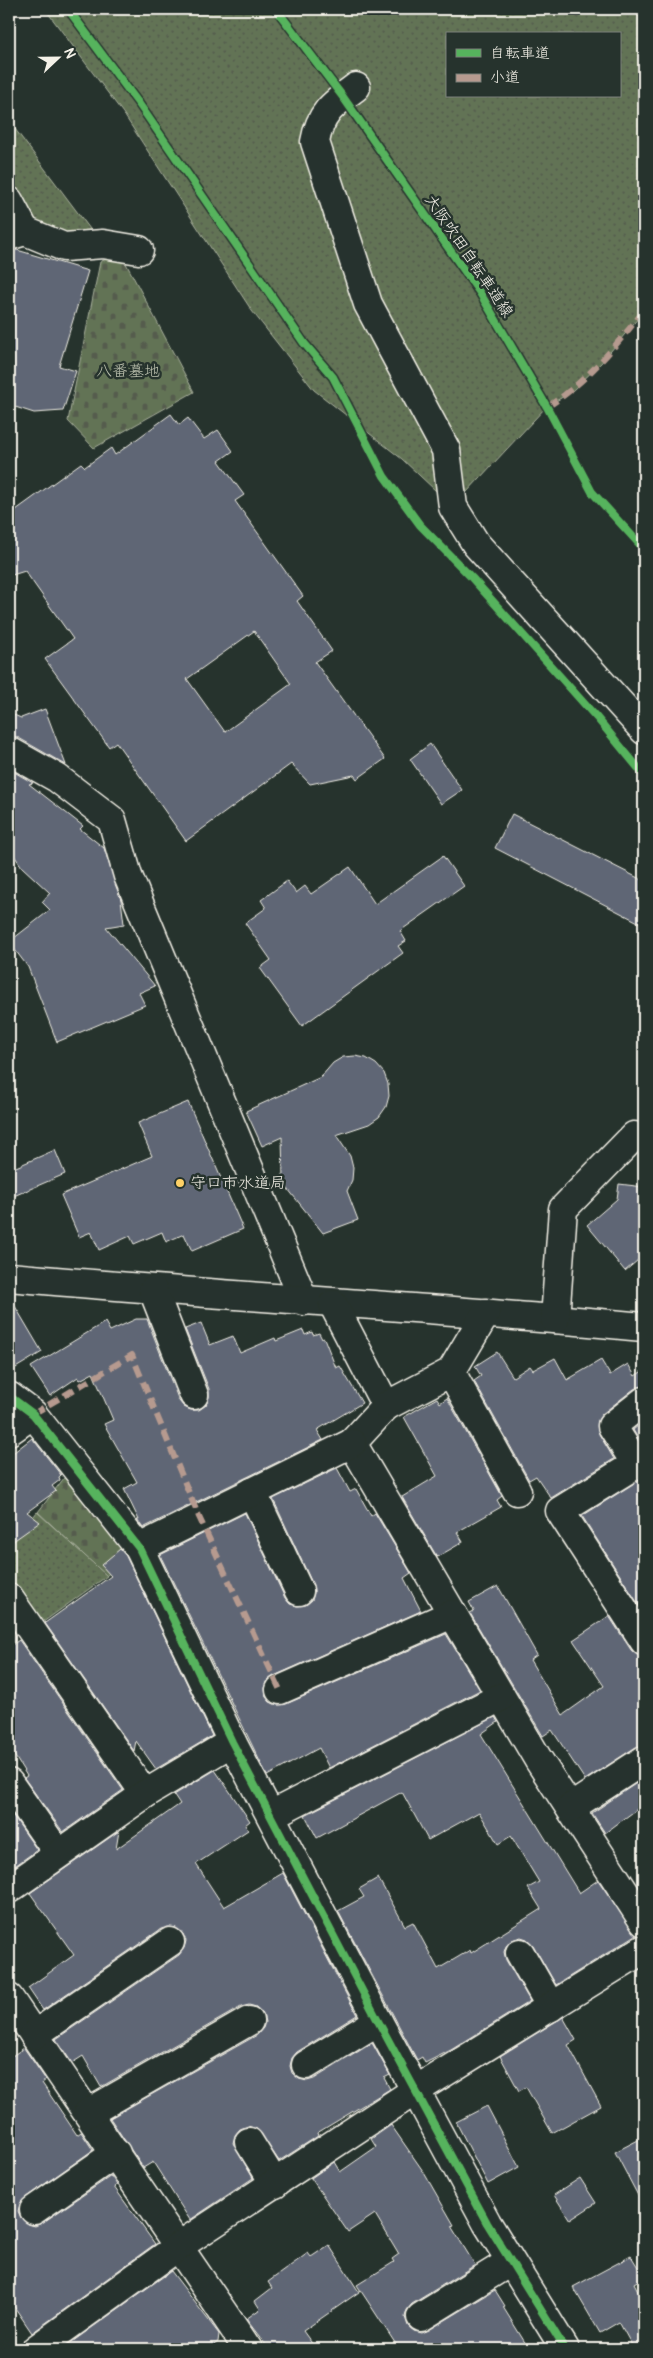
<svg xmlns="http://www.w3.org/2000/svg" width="653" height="2358" font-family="Pangolin,'Klee One',sans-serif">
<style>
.cemetery{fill:url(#cemetery-stones);stroke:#abb29e}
.park{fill:url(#park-dots);stroke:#abb29e;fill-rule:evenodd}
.building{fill:#5e6674;stroke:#f4f1e8;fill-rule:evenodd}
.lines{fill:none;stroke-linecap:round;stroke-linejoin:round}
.minor-casing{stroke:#f4f1e8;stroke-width:31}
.minor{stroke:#26332d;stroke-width:28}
.quiet{stroke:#b69a8f;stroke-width:6;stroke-dasharray:12 6;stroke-linecap:butt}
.cycleway-casing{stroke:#26332d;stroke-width:11}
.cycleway{stroke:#56b35d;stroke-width:8}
.poi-dot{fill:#ffd166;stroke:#26332d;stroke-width:2}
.labels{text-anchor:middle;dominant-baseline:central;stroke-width:5;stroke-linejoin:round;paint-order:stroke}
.street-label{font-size:16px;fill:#f4f1e8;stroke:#26332d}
.park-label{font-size:16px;fill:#babfad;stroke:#26332d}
.poi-label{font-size:16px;fill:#f4f1e8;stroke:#26332d;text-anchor:start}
</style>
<defs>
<pattern id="cemetery-stones" width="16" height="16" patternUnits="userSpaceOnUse" patternTransform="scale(1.25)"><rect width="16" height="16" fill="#627355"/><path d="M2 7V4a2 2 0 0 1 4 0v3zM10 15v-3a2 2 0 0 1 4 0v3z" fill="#545b4d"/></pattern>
<pattern id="park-dots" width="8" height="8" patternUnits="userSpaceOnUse" patternTransform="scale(1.25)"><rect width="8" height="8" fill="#627355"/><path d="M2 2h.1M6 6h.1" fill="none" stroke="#545b4d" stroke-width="1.8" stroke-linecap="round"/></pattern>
</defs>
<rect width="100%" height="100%" fill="#26332d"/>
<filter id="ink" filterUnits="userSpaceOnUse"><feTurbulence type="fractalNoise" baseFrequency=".02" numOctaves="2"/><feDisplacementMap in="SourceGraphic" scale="10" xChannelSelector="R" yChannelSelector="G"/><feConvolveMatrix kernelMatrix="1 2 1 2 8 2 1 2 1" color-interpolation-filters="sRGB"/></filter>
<g filter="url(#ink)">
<g class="cemetery">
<polygon points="120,252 194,392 94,448 68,421 100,262"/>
<polygon points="71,1469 81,1479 128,1558 106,1576 38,1512"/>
</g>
<g class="park">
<path d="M45,9h599v302l-43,52 -30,29 -25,15 -93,100 -51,-48 -88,-69 -62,-79 -129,-198zM447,34h172v62h-172z"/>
<polygon points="9,121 93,233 80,239 32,224 9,174"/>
<polygon points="37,1512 107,1576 39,1625 9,1583 9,1548"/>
</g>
<g class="building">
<polygon points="17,250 88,271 59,366 76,371 63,411 34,413 9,405 9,251"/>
<path d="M171,414l8,11 9,-7 16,21 14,-9 15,21 -14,10 25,34 -9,6 68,95 -6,5 35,50 -17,11 70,97 -28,20 -3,-4 -44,9 -19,-20 -105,77 -70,-99 -7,5 -64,-88 28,-20 -48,-68 -16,5v-61l72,-52 4,4 26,-19 4,7zM254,631l37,53 -66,48 -38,-53z"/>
<polygon points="45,709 66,765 17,737 9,735 9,713 21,718"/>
<polygon points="430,744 462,790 441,804 410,759"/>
<polygon points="9,769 33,783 29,784 83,826 80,829 104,848 121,900 124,924 106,927 155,986 139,993 145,1005 57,1042 28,967 9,942 50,910 42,902 50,893 22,867 9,848"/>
<polygon points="512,814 644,881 644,925 495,848"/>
<polygon points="443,856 464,886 400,931 406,941 398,946 403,953 302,1026 260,968 271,960 245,923 266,908 261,900 287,881 296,893 305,886 311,894 350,867 375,904"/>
<polygon points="355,1056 366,1058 376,1064 384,1073 388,1084 389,1096 386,1107 379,1117 369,1124 336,1135 350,1156 353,1168 352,1180 347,1191 358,1220 323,1233 288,1189 283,1178 282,1137 262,1146 246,1111 321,1077 333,1063 343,1057"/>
<polygon points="188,1102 243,1229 192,1251 184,1234 166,1242 162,1232 134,1244 130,1236 99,1250 91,1232 79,1237 61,1195 152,1156 138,1123"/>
<polygon points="55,1150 65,1174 9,1198 9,1170"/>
<polygon points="619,1184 644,1187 644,1255 625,1271 587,1225 617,1199"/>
<polygon points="9,1296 42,1352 9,1372"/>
<polygon points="136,1319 147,1319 179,1401 184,1407 191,1410 199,1410 206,1405 209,1397 209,1389 185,1329 201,1323 210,1345 233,1336 240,1353 275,1338 276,1341 303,1330 305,1335 312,1332 313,1335 319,1333 322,1339 324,1338 336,1368 340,1366 362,1403 317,1430 323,1440 143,1528 137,1520 139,1520 124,1489 137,1482 104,1424 113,1420 93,1373 80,1380 78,1377 50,1396 31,1367 105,1322 110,1331"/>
<polygon points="497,1352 513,1377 530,1366 533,1370 555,1358 567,1380 601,1360 610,1375 628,1364 635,1376 644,1370 644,1386 634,1389 602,1414 598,1420 599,1434 614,1459 551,1498 536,1476 529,1480 474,1381 481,1376 475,1366"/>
<polygon points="437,1398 440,1403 447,1398 502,1496 497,1500 501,1507 457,1532 463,1542 437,1557 402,1497 437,1476 404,1417"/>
<polygon points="644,1421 644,1448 633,1430"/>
<polygon points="32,1438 61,1475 59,1477 60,1480 52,1486 56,1491 27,1512 40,1522 9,1544 9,1456"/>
<polygon points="337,1468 350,1492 356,1489 371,1516 375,1513 411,1573 404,1578 421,1611 274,1676 268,1680 265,1688 266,1697 270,1702 278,1705 286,1704 446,1634 480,1690 329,1768 319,1748 267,1776 160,1555 245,1513 285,1598 290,1604 297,1606 306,1605 312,1600 314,1593 313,1585 273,1499"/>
<polygon points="644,1477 644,1613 582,1516"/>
<polygon points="120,1549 126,1556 212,1736 156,1769 136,1741 134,1751 45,1623 111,1576 101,1565"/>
<polygon points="498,1586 537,1655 530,1660 563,1715 604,1686 573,1640 609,1616 631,1650 637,1655 644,1657 644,1745 636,1747 585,1780 552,1730 543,1736 470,1613 474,1611 469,1602"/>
<polygon points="19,1640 123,1790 63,1832 24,1778 27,1776 9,1747 9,1647"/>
<polygon points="495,1717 498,1722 481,1734 579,1893 598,1880 636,1935 556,1985 533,1945 527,1939 521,1937 512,1940 506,1946 504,1952 506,1960 530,2001 451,2050 425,2063 422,2057 417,2060 338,1911 364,1897 359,1889 378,1878 405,1926 413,1922 438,1969 470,1950 471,1953 541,1909 528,1888 539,1882 511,1836 498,1844 479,1812 428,1840 402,1792 317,1838 305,1815"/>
<polygon points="215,1770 250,1821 245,1825 248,1830 196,1864 224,1907 283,1873 357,2015 297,2052 292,2058 290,2066 292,2073 299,2079 307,2081 314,2079 372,2043 390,2075 384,2078 390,2089 317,2133 318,2136 279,2161 257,2129 248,2126 240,2129 235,2135 233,2143 253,2178 190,2220 153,2162 143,2168 110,2118 257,2035 263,2028 265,2022 263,2014 256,2007 249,2005 241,2007 101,2087 83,2056 72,2063 56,2039 179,1955 184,1948 186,1941 183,1934 176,1928 168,1927 161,1929 43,2010 28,1988 74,1955 30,1893 119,1831 116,1849 180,1804 174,1795"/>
<polygon points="644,1778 644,1804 605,1833 592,1813"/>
<polygon points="9,1810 37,1850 12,1868 9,1863"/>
<polygon points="563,2017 576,2040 568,2045 601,2106 552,2133 526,2087 519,2091 500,2056"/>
<polygon points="24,2048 46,2080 42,2083 77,2135 81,2132 93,2150 25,2198 20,2204 18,2211 21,2218 28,2224 35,2226 42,2223 111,2176 117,2185 114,2187 155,2244 32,2333 9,2299 9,2058"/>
<polygon points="487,2106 519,2167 488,2184 456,2122"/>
<polygon points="391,2125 423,2171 454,2225 451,2226 475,2265 412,2304 407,2310 405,2317 408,2326 414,2331 422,2333 429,2330 495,2290 505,2306 503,2307 529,2349 399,2349 357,2285 394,2262 392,2259 399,2254 375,2214 348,2232 311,2178 334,2162 340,2172 376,2147 371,2139"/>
<polygon points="644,2137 644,2207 615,2152"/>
<polygon points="580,2178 596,2203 570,2220 554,2195"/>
<polygon points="329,2245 359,2292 303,2331 316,2349 269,2349 246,2319 260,2309 255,2301 272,2288 268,2282 308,2253 311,2257"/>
<polygon points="631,2256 644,2277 634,2283 644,2302 644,2349 634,2349 619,2322 600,2333 573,2287"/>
<polygon points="171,2271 219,2334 218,2342 208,2349 62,2349"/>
</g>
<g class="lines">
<defs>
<g id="minor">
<path d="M356,87c-23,17 -36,26 -41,55l53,162 78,146 7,57 23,37 168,186"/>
<polyline points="9,201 25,231"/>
<polyline points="9,236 25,231 64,247 103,244 139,250"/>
<polyline points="9,751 57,778 112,820 128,876 304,1301"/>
<path d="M9,1277c211,19 424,30 635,50"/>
<polyline points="153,1290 194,1395"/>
<polyline points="333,1304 386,1406 352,1443 538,1759 644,1922"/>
<polyline points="555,1319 563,1209 634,1136"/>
<polyline points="451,1372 517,1491"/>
<polyline points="9,1396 33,1414 139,1548 232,1742 378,2021 487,2223 565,2349"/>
<polyline points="644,1401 612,1426 636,1464 560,1511 644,1641"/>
<polyline points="386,1406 451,1372 486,1313"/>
<polyline points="9,1431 33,1414"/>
<polyline points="252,1492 299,1591"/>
<polyline points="139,1548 352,1443"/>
<polyline points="9,1598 145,1794"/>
<polyline points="280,1690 452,1614"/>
<polyline points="9,1783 58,1853"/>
<polyline points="570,1808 644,1760"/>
<polyline points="271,1815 501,1697"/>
<polyline points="9,1889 145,1794 232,1742"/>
<polyline points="520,1953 551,2007"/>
<polyline points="9,1998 248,2349"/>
<polyline points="34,2035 170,1942"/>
<polyline points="306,2065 378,2021"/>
<polyline points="88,2113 249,2021"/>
<polyline points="249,2142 275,2184"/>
<polyline points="34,2210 116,2153"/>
<polyline points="421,2317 510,2262"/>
<polyline points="36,2349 179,2246 416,2090 644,1949"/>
</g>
</defs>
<use href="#minor" class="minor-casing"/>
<use href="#minor" class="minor"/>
<g class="quiet">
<path d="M547,407c41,-26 66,-59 97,-96"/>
<polyline points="33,1414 132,1355 199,1517 280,1690"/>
</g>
<defs>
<g id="cycleway">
<polyline points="68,9 139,104 304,343 333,377 384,476 420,525 472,578 597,718 644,775"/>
<polyline points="276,9 343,97 480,293 547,407 592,492 644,549"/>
<polyline points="9,1396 33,1414 139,1548 232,1742 378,2021 487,2223 565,2349"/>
</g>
</defs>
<use href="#cycleway" class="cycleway-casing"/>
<use href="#cycleway" class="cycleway"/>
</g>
</g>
<circle class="poi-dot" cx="180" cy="1183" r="5"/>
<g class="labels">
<g class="street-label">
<text transform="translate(469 256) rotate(56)">大阪吹田自転車道線</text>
</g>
<g class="park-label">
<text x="128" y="371">八番墓地</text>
</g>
<g class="poi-label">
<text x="190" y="1183">守口市水道局</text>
</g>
</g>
<rect width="653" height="2358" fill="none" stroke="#26332d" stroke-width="30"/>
<rect x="15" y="15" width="623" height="2328" fill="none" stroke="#f4f1e8" stroke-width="2" filter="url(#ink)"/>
<rect x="446" y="32" width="175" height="65" fill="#26332d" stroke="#787f78"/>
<rect x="456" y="49" width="25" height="8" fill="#56b35d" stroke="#787f78"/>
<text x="490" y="58" font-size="15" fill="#f4f1e8">自転車道</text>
<rect x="456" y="74" width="25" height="8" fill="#b69a8f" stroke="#787f78"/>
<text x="490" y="82" font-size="15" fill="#f4f1e8">小道</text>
<g transform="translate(58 58) rotate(68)" stroke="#26332d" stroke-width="4" paint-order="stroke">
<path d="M0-4L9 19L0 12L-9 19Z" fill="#f4f1e8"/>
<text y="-8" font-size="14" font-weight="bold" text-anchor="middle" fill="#f4f1e8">N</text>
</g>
</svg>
